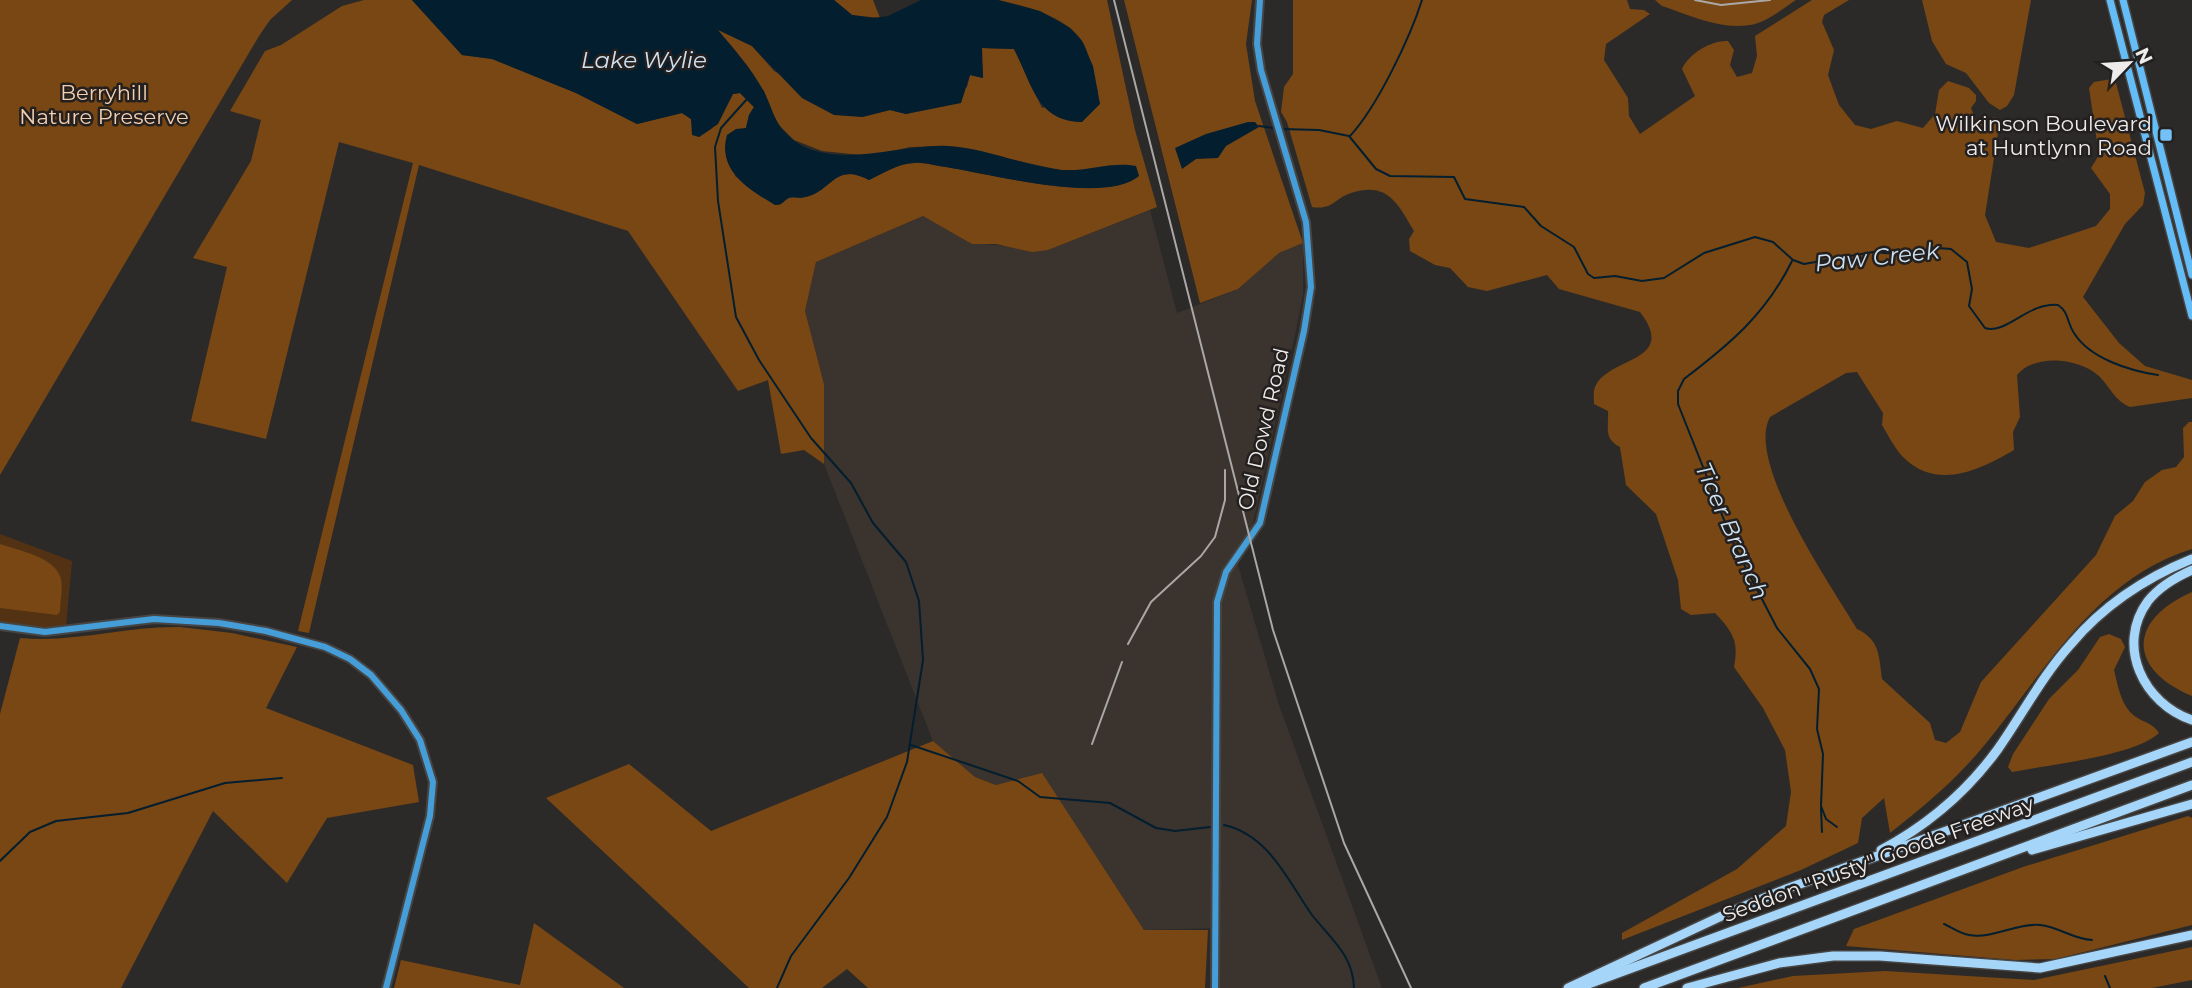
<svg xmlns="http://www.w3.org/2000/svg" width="2192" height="988" font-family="Montserrat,sans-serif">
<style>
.built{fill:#3b332d}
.green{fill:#523213}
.forest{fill:#794713}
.water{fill:#031e2f}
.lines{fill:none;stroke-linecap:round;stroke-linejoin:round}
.stream{stroke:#031e2f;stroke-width:2}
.secondary-casing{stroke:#474543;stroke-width:10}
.primary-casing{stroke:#474543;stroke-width:10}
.highway-casing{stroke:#474543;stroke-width:12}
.secondary{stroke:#459ed8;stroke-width:6}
.primary{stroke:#65bdf8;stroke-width:7}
.highway{stroke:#a5d5f9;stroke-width:9}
.rail{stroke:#aaa8a7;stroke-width:2}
.poi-dot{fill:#73c1f6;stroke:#23201f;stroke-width:2.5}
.labels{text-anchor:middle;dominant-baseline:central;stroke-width:5;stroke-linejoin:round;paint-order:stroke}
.park-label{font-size:21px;fill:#f3ceaf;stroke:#23201f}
.poi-label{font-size:21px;fill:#eeeceb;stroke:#23201f;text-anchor:end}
.street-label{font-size:21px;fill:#eeeceb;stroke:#23201f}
.water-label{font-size:23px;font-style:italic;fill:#cee2f1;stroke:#23201f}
</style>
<rect width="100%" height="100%" fill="#2c2a28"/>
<polygon class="built" points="1150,210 1177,313 1238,289 1279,253 1303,243 1303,295 1296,330 1253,523 1238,565 1279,705 1382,988 1220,988 1220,928 1144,930 1042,774 997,785 975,777 933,741 824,464 824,384 805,311 816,262 923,216 972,243 1048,250"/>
<polygon class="green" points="0,534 72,561 66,627 36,628 0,623"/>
<g class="forest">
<polygon points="0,0 292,0 270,20 259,36 0,475"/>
<path d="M364,0h48l50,55 31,4 83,34 61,31 45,-11 9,6 8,18 12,-8 22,-35 7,-1 14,14 -5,8 -14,61 40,29c8,0 7,-3 14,-7 5,-2 11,1 16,-1 28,-6 29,-35 64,-17 13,-6 30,-17 45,-17 10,-1 22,3 32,4 45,7 160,38 193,8l-2,-3 -27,-6 -18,4h-32l-111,-24 -39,1 -39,9 -49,-5 -28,-11 -19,-19 -11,-30 -47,-62 35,17 22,25 88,46 28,-7 16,4 23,-6 38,-21 3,-12 13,3 -2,-30 33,1 28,59 56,-16c-5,-16 -7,-32 -14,-48 -15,-27 -58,-38 -86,-44h109l28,130 22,77 -109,43 -16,2 -36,-8h-24l-49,-28 -107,46 -11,49 19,73v80l-20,-14 -23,4 -13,-74 -30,11 -110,-160 -209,-66 -110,468 -11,-2 115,-468 -74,-21 -73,297 -75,-18 36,-154 -34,-9 58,-97 10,-41 -31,-9 35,-60 16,-6 61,-39z"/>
<polygon points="834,0 873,0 880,18 852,15"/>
<polygon points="1124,0 1252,0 1246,44 1255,101 1303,243 1279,253 1238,289 1200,303"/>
<path d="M1293,0h334l3,9 14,1 6,4 -44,30 -2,16 24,38 1,18 11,18 55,-38 -13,-27c7,-16 30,-29 46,-28l6,9 -4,15 7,12 15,-4 5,-17 -2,-20 57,-36h37l-25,15 -2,7 12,28 -6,25 11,30 16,20 16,4 26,-8 26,7 12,-14 4,-24 9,-9 21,7 7,7v6l-5,7 5,12 9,1 10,-4 5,3 -15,95 11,27 33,6 67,-22 14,-17v-15l-19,-26 8,-13 -10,-67 5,-6 18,-3 4,4 29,110 -2,12 -18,19 -42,73 36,46 26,23 47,14v18l-62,9c-15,-6 -20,-20 -31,-31 -19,-18 -64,-23 -82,-1l3,42 -7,15 1,18c-34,20 -77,41 -111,7 -8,-8 -15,-22 -21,-32l1,-12 -26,-41 -11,1 -76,44c-25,45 62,170 87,212 23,11 22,27 25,50l48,44 5,17 11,3 14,-11 21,-50 115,-127 19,-39 18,-15 12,-19 17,-12 14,-3 8,-10 -1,-29 6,-6h3v127c-96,30 -145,119 -205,193 -28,35 -61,63 -97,91l-6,-35 -22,20 -4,25 -57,27 -179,70v-7l115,-64 49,-43 5,-34 -6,-42 -22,-42 -29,-41c5,-26 -1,-35 -19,-54l-24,2 -10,-6 -3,-29 -22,-66 -30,-29 -6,-38c-17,-9 -11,-19 -12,-36l-14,-7c0,-5 -1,-12 1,-17 13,-31 84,-24 45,-75l-81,-23 -12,-14 -60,16 -19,-4 -18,-19 -15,-3 -25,-14 -1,-12 5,-8c-16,-27 -26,-50 -63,-38 -18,6 -17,17 -39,14l-25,-85 -6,-10 3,-25 9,-13z"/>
<path d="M1655,0h141c-11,7 -24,18 -38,23 -31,10 -66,-7 -96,-17z"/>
<polygon points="1922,0 2031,0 2014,95 2007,106 2000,110 1989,103 1966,73 1946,64 1932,41"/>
<path d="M0,544c17,6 56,13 61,35 2,10 -1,23 -1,33l-3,3 -57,-7z"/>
<path d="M2192,592v104c-65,-27 -64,-76 0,-104z"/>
<path d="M180,627l52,6 65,14 -31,61 147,57 6,37 -92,16 -40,65 -74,-72 -92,177h-121v-274l20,-76c54,5 106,-12 160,-11z"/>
<path d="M2109,634l12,5 4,8 -11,23c4,16 7,37 22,47 9,6 17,6 23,16 -24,23 -112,32 -147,39l-4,-5 5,-13 36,-55 29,-29 22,-33z"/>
<polygon points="933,741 975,777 996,785 1042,773 1144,930 1208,930 1205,988 868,988 847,969 822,988 749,988 546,798 629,764 711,831"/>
<polygon points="2188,816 2192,818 2192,925 2056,959 2015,960 1846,946 1854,929 2023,867"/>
<polygon points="534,923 624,988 394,988 401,960 520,985"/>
<polygon points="2192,947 2192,980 2152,988 1738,988 1793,976 1885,971 2034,980"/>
</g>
<g class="water">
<path d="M412,0h422l18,15 21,3 15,-2 33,-16h77l42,11 30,17 12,13 11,25 7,38 -18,18c-46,-1 -50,-39 -68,-73l-32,-1 1,30 -13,-3 -9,28 -55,11 -16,-4 -28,7 -28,-2 -32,-17 -50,-52 -34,-16c16,19 33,38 45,60 10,18 11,35 29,49 42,33 109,4 156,7 38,2 76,20 114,24 25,2 49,-9 74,-4l3,10c-34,29 -148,-2 -193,-9 -10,-1 -22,-5 -32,-4 -15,0 -32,11 -45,17 -35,-19 -37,12 -64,17 -5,2 -11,-1 -17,1 -6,4 -5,7 -13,7 -27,-16 -58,-35 -48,-70l9,-6 10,-1 3,-13 5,-8 -14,-14 -7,1 -15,30 -19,13 -7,-2 -1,-16 -9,-6 -45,11 -61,-31 -84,-34 -30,-4z"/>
<polygon points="1248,122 1255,122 1259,127 1226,146 1218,158 1196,159 1182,169 1175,148 1206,134"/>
</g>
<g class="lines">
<g class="stream">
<polyline points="747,99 721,128 715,147 718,201 736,317 759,360 811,438 851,483 873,523 906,562 919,601 923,660 907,762 887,817 849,878 791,956 777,988"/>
<polyline points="1259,126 1274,128"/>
<path d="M1280,129l39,1 30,6 27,33 14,7 64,1 11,22 59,8 17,19 33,21 14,27 6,4 21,-2 27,5 22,-3 40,-25 51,-16 18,5 20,18 11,4 69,-12 36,3 28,-7 14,1 16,13 5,27 -3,17 16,22c21,7 43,-26 73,-23 11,7 9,18 16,28 16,26 57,38 84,42"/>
<path d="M1350,136c27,-29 60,-98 72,-136"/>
<path d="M1792,261c-26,53 -62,83 -108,118l-6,12v13l56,141 43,83 33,41 9,20 -2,40 6,25 -2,52 5,13 11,8"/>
<polyline points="911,745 1018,781 1040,797 1110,803 1156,828 1175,831 1210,827"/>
<polyline points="1821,808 1822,832"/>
<path d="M1224,825c45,10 64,56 88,90 19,24 41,40 42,73"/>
<polyline points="0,861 30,832 56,821 128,813 225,783 282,778"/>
<path d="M1944,924c7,3 17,10 25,11 25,4 46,-12 71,-10 19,2 33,14 52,15"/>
<polyline points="2105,976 2110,988"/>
</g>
<defs>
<g id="secondary">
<polyline points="0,626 45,632 154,619 219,623 266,631 325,647 350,659 371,675 401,710 420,740 433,782 430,816 386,988"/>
<polyline points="1215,988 1217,602 1226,572 1260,523 1304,331 1311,287 1306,222 1261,70 1257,44 1260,0"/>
</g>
<g id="primary">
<polyline points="2110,0 2192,316"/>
<polyline points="2123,0 2192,275"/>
</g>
<g id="highway">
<path d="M2192,570c-16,7 -33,17 -44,31 -33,45 -4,103 44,119"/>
<path d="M1881,850c47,-25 85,-57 117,-101 24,-34 44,-73 73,-105 33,-39 74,-66 121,-85"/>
<polyline points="2032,850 2192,804"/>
<polyline points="1583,986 2192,762"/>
<polyline points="1568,988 1728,913 1786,889 2192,742"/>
<polyline points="1644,988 2192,785"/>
<polyline points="1687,988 1779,963 1833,956 1880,956 2040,968 2192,935"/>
</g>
</defs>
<use href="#secondary" class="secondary-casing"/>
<use href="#primary" class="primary-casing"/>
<use href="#highway" class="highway-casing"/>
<use href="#secondary" class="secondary"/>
<use href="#primary" class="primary"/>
<use href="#highway" class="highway"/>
<g class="rail">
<polyline points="1114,0 1273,630 1344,843 1411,988"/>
<polyline points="1695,0 1721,5 1770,0"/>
<polyline points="1128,644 1151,602 1201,556 1215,537 1225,500 1225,470"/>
<polyline points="1092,744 1122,662"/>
</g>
</g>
<rect class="poi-dot" x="2159" y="128" width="14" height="14" rx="3.5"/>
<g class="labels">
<g class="park-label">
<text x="104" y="92">Berryhill<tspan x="104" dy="24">Nature Preserve</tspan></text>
</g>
<g class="poi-label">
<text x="2152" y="123">Wilkinson Boulevard<tspan x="2152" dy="24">at Huntlynn Road</tspan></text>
</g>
<g class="street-label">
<text transform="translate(1263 429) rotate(-77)">Old Dowd Road</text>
<text transform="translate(1878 859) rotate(-20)">Seddon "Rusty" Goode Freeway</text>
</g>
<g class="water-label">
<text x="644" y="60">Lake Wylie</text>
<text transform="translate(1877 257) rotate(-6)">Paw Creek</text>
<text transform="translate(1732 531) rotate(66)">Ticer Branch</text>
</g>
</g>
<g transform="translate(2129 63) rotate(65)" stroke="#23201f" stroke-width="5" paint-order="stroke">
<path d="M0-5L12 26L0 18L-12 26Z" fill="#eeeceb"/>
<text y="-10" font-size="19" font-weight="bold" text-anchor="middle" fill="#eeeceb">N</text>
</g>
</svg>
